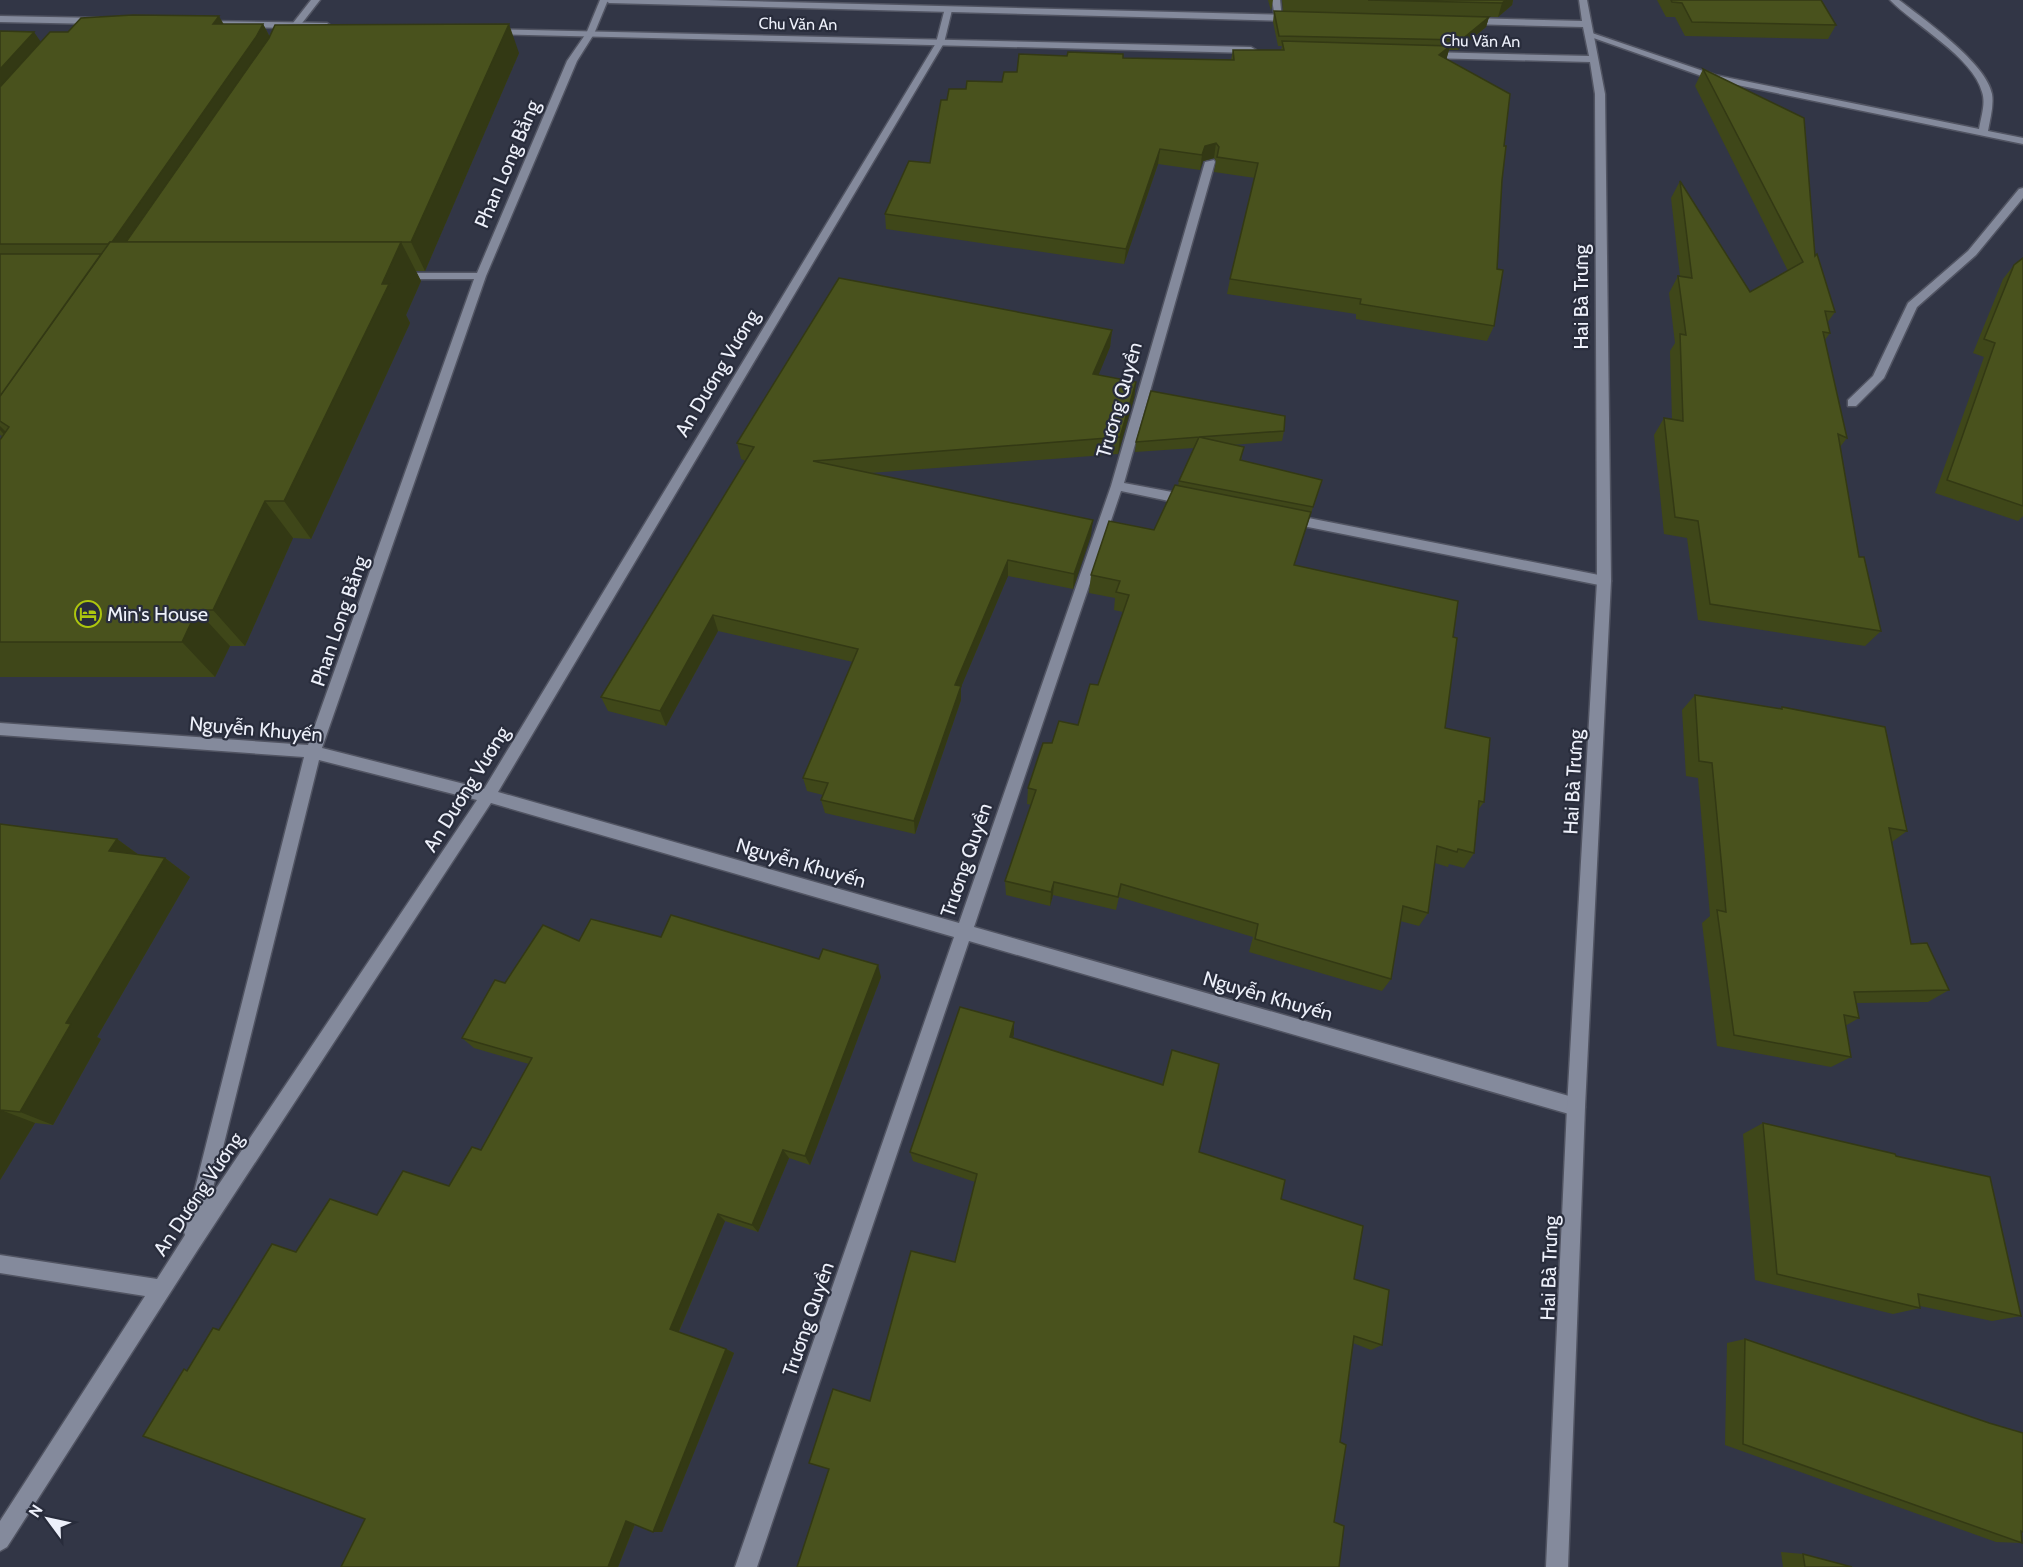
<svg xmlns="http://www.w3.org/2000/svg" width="2023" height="1567" font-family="Cabin,sans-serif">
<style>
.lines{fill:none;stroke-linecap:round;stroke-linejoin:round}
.service-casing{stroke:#515462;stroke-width:3}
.minor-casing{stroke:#515462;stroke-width:3}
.tertiary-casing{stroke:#515462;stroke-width:3}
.secondary-casing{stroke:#515462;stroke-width:3}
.service{fill:#848a9c;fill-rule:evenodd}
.minor{fill:#848a9c;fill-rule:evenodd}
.tertiary{fill:#848a9c;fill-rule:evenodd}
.secondary{fill:#848a9c;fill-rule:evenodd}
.wall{fill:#3f4719}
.shaded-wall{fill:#333914}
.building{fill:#49521d;stroke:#333914;stroke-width:1.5}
.labels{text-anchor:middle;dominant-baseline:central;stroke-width:4.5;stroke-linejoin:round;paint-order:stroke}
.far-street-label{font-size:16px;fill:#edf0fa;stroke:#282c3b}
.street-label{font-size:20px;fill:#edf0fa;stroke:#282c3b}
.poi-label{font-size:20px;fill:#edf0fa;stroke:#282c3b;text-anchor:start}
</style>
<rect width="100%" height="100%" fill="#323646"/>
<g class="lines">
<defs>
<polygon id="service" points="1272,0 1280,0 1282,19 1275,17"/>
<g id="minor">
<path d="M1890,0h9c25,19 88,64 93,94 2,12 -2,25 -4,37l35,7v6l-310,-64 -128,-45 7,-2 123,42 264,54c2,-12 7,-26 3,-37 -9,-35 -68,-67 -92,-92z"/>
<path d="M587,32l7,2 -17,27 -91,215 -164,472 162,41 452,-746 7,-2 1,2 -446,749 461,131 152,-437 94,-324 9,-2 1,2 -91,321 64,12 6,5 -6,5 -67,-14 -147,436 602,171 6,3 3,6 -3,6 -6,3 -607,-175 -212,626h-22l219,-630 -463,-134 -294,448 -190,296 -7,4v-30l145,-225 -145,-23v-18l157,24 28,-44 -1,-3 120,-475 -304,-22v-12l308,22 166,-466h-75l-5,-3 5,-3h78l90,-212zM319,760l158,40 -266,396z"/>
<polygon points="2023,188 2023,198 1976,255 1917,307 1884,378 1856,406 1848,406 1848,400 1873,376 1908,303 1968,251 2019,189"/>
<polygon points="1288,514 1604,576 1611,581 1604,586 1283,522 1282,519 1283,516"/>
</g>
<g id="tertiary">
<polygon points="311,0 320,0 299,27 293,27 293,23"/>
<polygon points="600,0 608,0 594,34 587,36 586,34"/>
<polygon points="945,8 952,10 944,43 940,46 936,43"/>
</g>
<g id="secondary">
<polygon points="605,0 707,0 1293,15 1297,18 1293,21 609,3"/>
<polygon points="1579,0 1587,0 1605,94 1611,581 1585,1107 1568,1567 1546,1567 1567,1107 1597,581 1595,94 1590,62 1428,58 1423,55 1428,52 1589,56 1583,27 1467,24 1463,21 1467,18 1582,21"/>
<polygon points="0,16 99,18 103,21 99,24 0,22"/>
<polygon points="201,21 327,23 331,26 327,29 204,26 200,23"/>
<polygon points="489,29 1251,47 1256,50 1251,53 492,34 488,31"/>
</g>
</defs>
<use href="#service" class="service-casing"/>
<use href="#minor" class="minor-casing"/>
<use href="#tertiary" class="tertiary-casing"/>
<use href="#secondary" class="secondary-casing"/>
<use href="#service" class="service"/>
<use href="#minor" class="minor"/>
<use href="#tertiary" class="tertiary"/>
<use href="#secondary" class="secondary"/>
</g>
<g class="wall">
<polygon points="1268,0 1273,0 1271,11"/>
<polygon points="1282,0 1513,0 1512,5 1498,17 1309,12 1489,17 1486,27 1458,50 1449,50 1446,59 1504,146 1494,326 1487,341 1356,319 1356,314 1227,294 1230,279 1255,178 1214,172 1216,161 1214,158 1203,161 1200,170 1158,164 1124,264 886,229 885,214 930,163 947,100 966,89 1002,82 1017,72 1123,58 1231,60 1233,50 1281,50 1282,46 1278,46 1273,22 1274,11 1283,12"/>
<polygon points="1657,0 1821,0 1836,25 1828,39 1685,36 1675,17 1666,17"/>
<polygon points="224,24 263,24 270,37 519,53 425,271 416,271 421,281 406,315 410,323 311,539 293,538 245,646 230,646 215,677 0,677 0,440 2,436 0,435 0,31 41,42"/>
<polygon points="1703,69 1815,256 1835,312 1827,323 1830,333 1825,340 1847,438 1840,447 1859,557 1881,631 1865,646 1698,620 1687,538 1664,534 1654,435 1664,418 1672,420 1670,351 1675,343 1669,293 1678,276 1680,276 1671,198 1680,181 1750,292 1788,271 1695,86"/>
<polygon points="2014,265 2023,506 2023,516 2018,521 1935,493 1984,357 1973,353 2003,279"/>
<polygon points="1112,330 1110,347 1098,375 1136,382 1134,398 1118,454 870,473 1091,535 1073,589 1008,576 961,687 961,700 915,834 825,813 821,800 823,795 807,791 803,778 853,662 718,631 666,726 608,711 601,697 746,461 741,459 737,443"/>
<polygon points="1284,431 1282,441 1232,445 1242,457 1241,461 1322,480 1294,565 1453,637 1445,728 1484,802 1478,810 1474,853 1464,868 1449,864 1448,867 1435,863 1428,913 1419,926 1400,921 1391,979 1382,991 1249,952 1253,937 1119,897 1116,910 1053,895 1050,906 1006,895 1005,881 1032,805 1027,804 1028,788 1052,743 1078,725 1098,685 1123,612 1114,610 1115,598 1089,593 1091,575 1154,530 1178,486 1179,481 1194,448 1135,452 1136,442"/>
<polygon points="1695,695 1780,709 1782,707 1907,831 1892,842 1911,944 1949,990 1928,1002 1856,1003 1859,1018 1845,1026 1851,1057 1831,1067 1717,1046 1702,923 1710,916 1698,778 1686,776 1682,710"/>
<polygon points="0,824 117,839 139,855 165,858 190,877 97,1037 101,1039 53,1125 35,1123 0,1180"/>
<polygon points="661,937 819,959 881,977 810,1165 789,1158 758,1232 725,1221 679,1332 726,1349 734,1353 662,1532 635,1525 618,1567 341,1567 365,1519 184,1369 187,1370 219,1329 297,1252 377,1215 449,1186 481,1150 529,1064 474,1048 462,1038 505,983 579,941"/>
<polygon points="1014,1034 1013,1038 1162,1084 1172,1050 1199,1152 1281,1199 1354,1279 1382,1345 1371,1350 1353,1343 870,1401 955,1262 975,1182 913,1161 910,1152"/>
<polygon points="1763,1123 1896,1156 2021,1316 1992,1321 1920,1306 1920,1308 1893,1314 1755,1280 1743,1134"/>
<polygon points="1745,1339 1989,1423 2023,1433 2022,1543 1996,1542 1725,1445 1727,1343"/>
<polygon points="1781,1552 1803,1554 1852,1567 1783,1567"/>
</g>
<g class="shaded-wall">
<polygon points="1506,0 1513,0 1512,5 1498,17 1502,3"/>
<polygon points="219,16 234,42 213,24"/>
<polygon points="1489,17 1486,27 1458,50 1461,40"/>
<polygon points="263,24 277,51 150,242 110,244"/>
<polygon points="509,24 519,53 425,271 411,242"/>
<polygon points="34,32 52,58 0,118 0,69"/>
<polygon points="1450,46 1446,61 1439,55"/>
<polygon points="1216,143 1214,158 1203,161 1200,170 1202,155 1205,146"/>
<polygon points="1160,149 1158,164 1124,264 1126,249"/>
<polygon points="401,242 421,281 406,315 410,323 311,539 284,501"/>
<polygon points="1112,330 1110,347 1092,391 1093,374"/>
<polygon points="1136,382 1134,398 1118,454 1120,437"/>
<polygon points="0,426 14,440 12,443 0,430"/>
<polygon points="265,501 293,538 245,646 213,610"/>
<polygon points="1093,520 1091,535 1073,589 1074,574"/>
<polygon points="1008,560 1008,576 961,687 961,700 915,834 914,821 955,685"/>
<polygon points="197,610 230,646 215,677 182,642"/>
<polygon points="713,615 718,631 666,726 660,711"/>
<polygon points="117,839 143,858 109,851"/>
<polygon points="165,858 190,877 97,1037 101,1039 53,1125 20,1112 66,1023"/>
<polygon points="1054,882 1053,895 1050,906 1051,892"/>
<polygon points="878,965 881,977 810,1165 805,1156"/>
<polygon points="1014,1022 1014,1034 1010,1049 1010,1037"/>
<polygon points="1,1110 35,1123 0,1180 0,1112"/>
<polygon points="783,1150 789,1158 758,1232 752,1225"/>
<polygon points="718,1214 725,1221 678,1333 670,1329"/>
<polygon points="726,1349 734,1353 662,1532 653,1532"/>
<polygon points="626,1521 636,1521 618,1567 608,1567"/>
</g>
<g class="building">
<polygon points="1368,0 1506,0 1502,3"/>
<polygon points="1671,0 1821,0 1836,25 1692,22 1682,3 1672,2"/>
<polygon points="1274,11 1489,17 1461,40 1279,36"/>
<polygon points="133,15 219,16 213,24 263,24 256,37 112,242 110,242 108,244 0,244 0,87 50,32 68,32 81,18"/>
<polygon points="509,24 411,242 126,242 269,38 275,25"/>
<polygon points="0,31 34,32 0,69"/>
<polygon points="1282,41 1450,46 1439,55 1510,94 1504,146 1506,146 1502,180 1497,269 1503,270 1494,326 1360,304 1361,299 1230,279 1258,163 1217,157 1219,147 1216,143 1205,146 1202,155 1160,149 1126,249 885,214 909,161 930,163 941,100 947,100 949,89 966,89 967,81 1002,82 1004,72 1017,72 1019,54 1067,56 1068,52 1123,54 1123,58 1234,60 1233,50 1284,50"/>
<polygon points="1703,69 1804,118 1815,256 1817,254 1835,312 1825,311 1830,333 1823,332 1847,438 1838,434 1859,557 1864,557 1881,631 1710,604 1698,521 1675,517 1664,418 1683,421 1680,334 1686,335 1678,276 1692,278 1680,181 1750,292 1803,262"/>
<polygon points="110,242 401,242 382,284 389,284 284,501 265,501 213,610 197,610 182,642 0,642 0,440 9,427 0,421 0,396"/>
<polygon points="0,254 101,254 0,396"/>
<polygon points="2023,258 2023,506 1947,480 1995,343 1984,339 2014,265"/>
<polygon points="839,278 1112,330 1093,374 1136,382 1120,437 813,461 1093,520 1074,574 1008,560 955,685 961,686 914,821 821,800 828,783 803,778 858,649 713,615 660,711 601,697 754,447 737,443"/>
<polygon points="1151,391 1285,416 1284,431 1199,437 1244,447 1240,460 1322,480 1313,507 1179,481 1199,437 1136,442"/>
<polygon points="1175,485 1311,512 1294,565 1458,601 1453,637 1457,638 1445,728 1490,738 1484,802 1479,801 1474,853 1458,849 1457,852 1437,846 1428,913 1403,906 1391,979 1255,939 1258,924 1121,884 1118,897 1054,882 1051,892 1005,881 1036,790 1028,788 1043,743 1052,743 1059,721 1078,725 1090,684 1098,685 1129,595 1116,592 1120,581 1091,575 1109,521 1154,530"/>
<polygon points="1695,695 1782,709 1782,707 1885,727 1907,831 1889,828 1911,944 1927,943 1949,990 1854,992 1859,1018 1844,1015 1851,1057 1734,1035 1717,910 1726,912 1712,763 1699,761"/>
<polygon points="0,824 117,839 109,851 165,858 66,1023 71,1024 20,1112 1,1110 0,1112"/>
<polygon points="671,915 819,959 823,949 878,965 805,1156 783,1150 752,1225 718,1214 670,1329 726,1349 653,1532 626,1521 608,1567 341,1567 365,1519 143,1436 184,1369 187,1371 213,1328 219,1330 272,1244 296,1252 330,1199 377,1215 403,1171 449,1186 472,1147 481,1150 532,1058 462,1038 495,980 505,983 543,925 579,941 591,919 661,937"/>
<polygon points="960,1007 1014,1022 1010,1037 1163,1085 1172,1050 1219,1064 1199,1152 1285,1180 1281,1199 1363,1226 1354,1279 1389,1290 1382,1345 1354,1336 1340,1442 1346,1445 1334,1522 1344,1526 1339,1567 797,1567 829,1469 809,1463 833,1389 870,1401 911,1251 955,1262 977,1174 910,1152"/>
<polygon points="1763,1123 1895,1154 1896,1156 1990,1177 2021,1316 1918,1294 1920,1308 1777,1274"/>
<polygon points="1745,1339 1989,1423 2023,1433 2023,1532 2021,1531 2022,1543 1743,1444"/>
<polygon points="1803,1554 1852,1567 1805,1567"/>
</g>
<defs>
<symbol id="hotel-ring" viewBox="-11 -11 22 22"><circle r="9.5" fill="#282c3b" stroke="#adc60e" stroke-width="1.5"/><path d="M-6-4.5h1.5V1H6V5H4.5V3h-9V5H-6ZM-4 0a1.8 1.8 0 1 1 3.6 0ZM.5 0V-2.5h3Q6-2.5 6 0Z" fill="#adc60e"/></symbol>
</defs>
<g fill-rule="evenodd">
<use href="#hotel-ring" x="73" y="599" width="30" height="30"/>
</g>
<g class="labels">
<g class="far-street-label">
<text transform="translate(798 24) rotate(1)">Chu Văn An</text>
<text transform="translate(1481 41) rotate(1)">Chu Văn An</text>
</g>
<g class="street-label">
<text transform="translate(507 164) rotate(-67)">Phan Long Bằng</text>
<text transform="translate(1581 297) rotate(-90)">Hai Bà Trưng</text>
<text transform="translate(717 373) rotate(-59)">An Dương Vương</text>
<text transform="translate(1119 400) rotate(-74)">Trương Quyền</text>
<text transform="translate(339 621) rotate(-71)">Phan Long Bằng</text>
<text transform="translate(256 729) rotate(5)">Nguyễn Khuyến</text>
<text transform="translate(1573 782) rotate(-87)">Hai Bà Trưng</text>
<text transform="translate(466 789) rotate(-58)">An Dương Vương</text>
<text transform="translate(966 860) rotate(-71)">Trương Quyền</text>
<text transform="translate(801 863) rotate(16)">Nguyễn Khuyến</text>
<text transform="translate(1268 996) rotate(16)">Nguyễn Khuyến</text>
<text transform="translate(198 1194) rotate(-56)">An Dương Vương</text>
<text transform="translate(1549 1268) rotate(-88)">Hai Bà Trưng</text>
<text transform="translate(808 1319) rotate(-71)">Trương Quyền</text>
</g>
<g class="poi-label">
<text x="107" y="614">Min's House</text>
</g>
</g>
<g transform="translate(48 1519) rotate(303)" stroke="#282c3b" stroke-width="4.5" paint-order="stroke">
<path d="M0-4.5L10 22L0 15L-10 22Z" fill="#edf0fa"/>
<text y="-9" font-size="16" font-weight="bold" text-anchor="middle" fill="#edf0fa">N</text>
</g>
</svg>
